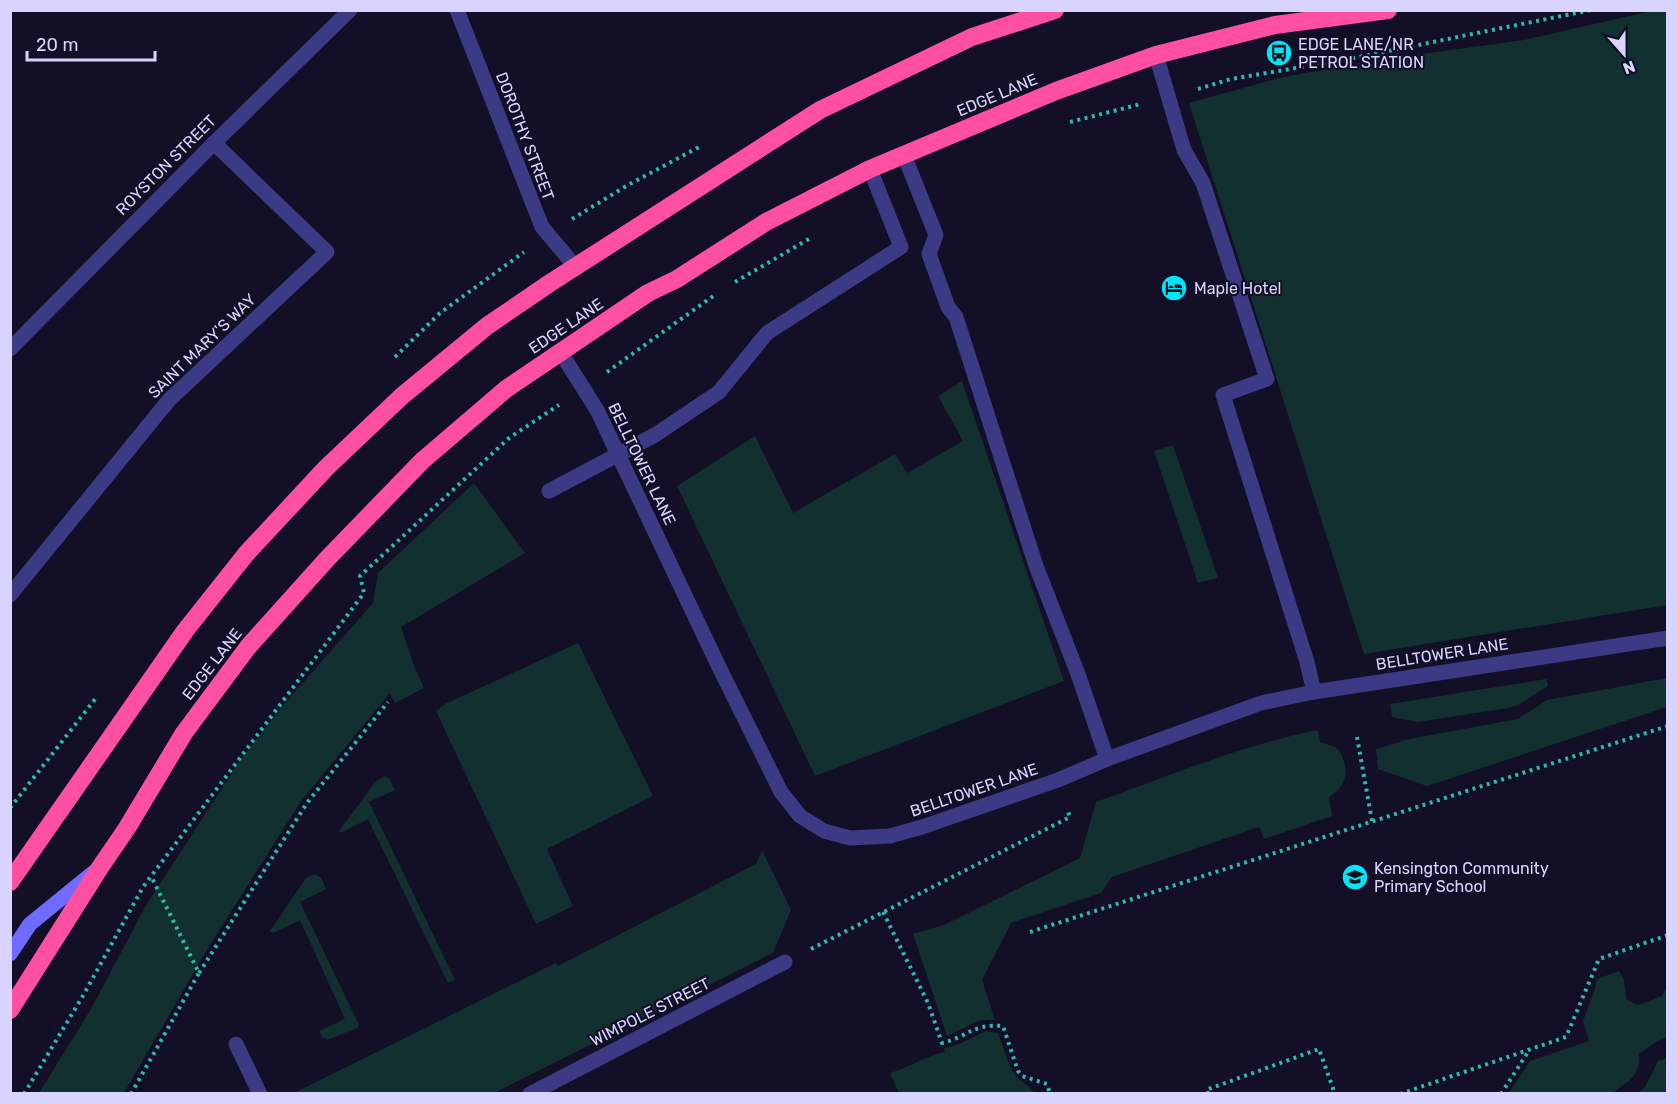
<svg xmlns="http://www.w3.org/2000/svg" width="1678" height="1104" font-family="Rubik,sans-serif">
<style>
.green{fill:#12302f}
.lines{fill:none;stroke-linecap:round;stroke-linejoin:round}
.path{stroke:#2fb8b0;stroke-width:4;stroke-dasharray:3 4.5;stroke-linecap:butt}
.lane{stroke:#3d3a85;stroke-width:15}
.street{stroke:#3d3a85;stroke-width:15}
.secondary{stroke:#6f6bff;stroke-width:15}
.highway{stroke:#ff4fa3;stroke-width:18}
.labels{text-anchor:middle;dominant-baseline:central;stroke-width:4.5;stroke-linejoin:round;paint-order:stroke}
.poi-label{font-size:16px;fill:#d9d4ff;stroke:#130f26;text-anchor:start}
.street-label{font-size:16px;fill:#d9d4ff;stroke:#130f26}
</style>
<rect width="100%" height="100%" fill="#130f26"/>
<g class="green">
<polygon points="1651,11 1668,11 1667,605 1364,654 1189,103 1279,78 1371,61 1524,40"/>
<polygon points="962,381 1064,681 815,776 677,486 755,436 793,513 895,454 907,473 963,441 938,396"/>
<polygon points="1173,445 1218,578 1198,583 1154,451"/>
<polygon points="474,483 525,553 401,627 414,666 424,688 395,703 390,693 302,800 208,948 124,1093 39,1093 91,1009 145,907 239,762 279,710 373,603 378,573"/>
<polygon points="578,643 653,796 547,849 573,906 536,924 436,711 445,704"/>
<polygon points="1667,678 1667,707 1427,786 1378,769 1376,749 1409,739 1518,719 1547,700"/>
<polygon points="1546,679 1548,686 1518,705 1508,708 1418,722 1392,717 1390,704"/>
<path d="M1318,730l2,12c4,2 11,3 15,5 4,2 7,8 8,12 7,17 0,29 -14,38l3,19 -68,23 -5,-12 -147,50 -11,16 -90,30 -29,57 13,40h-15l-33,16 -34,-102 31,-9 136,-67 16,-56c73,-26 146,-57 222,-72z"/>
<polygon points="385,776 389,778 395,790 369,802 455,980 448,983 368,819 340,833 339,831 377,780"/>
<polygon points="762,850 791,910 773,953 494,1093 294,1093 556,963 558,966 756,864"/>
<polygon points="314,874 321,878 326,889 300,902 359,1025 357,1028 327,1040 322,1037 319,1031 345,1019 300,920 273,933 270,931 306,878"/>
<path d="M1619,971l5,9 2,19 12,6 24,-9 5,-9v50l-10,4 -18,13c1,23 -9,25 -26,39h-104l21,-32 59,-20 -6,-20 11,-29 3,-13z"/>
<path d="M986,1031l12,2c5,13 9,29 16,40 6,9 16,12 20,20h-135l-9,-20c20,-6 36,-17 55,-21l-1,-4 15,-4z"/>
<polygon points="1667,1058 1667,1093 1638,1093 1645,1087 1658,1061"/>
</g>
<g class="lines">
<g class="path">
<polyline points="1198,89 1231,79 1344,60 1591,10"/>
<polyline points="1070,122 1141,104"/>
<polyline points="572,219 628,185 701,146"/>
<polyline points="735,282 809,239"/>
<polyline points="395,357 440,313 524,252"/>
<polyline points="607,372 716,294"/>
<polyline points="1357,737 1372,821"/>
<polyline points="10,808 96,698"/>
<path d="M883,912l45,91 14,40c28,-7 29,-19 61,-17l15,45 4,5 25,8 3,10"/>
<polyline points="1030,932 1668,726"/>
<polyline points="811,949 1070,817 1067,809"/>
<polyline points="199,973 307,803 388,702"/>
<polyline points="24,1094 84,994 143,887 364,593 360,576 509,438 559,405"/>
<polyline points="131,1094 199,973 151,876"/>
<polyline points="1208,1094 1206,1090 1319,1049 1335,1094"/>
<polyline points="1400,1094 1566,1037 1599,959 1668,935"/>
<polyline points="1501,1094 1530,1049"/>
</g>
<g class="lane">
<polyline points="1156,55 1184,150 1203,183 1267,379 1223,395 1307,662 1314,692"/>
<polyline points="904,155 936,235 929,254 948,307 956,317 1036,566 1078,674 1107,759"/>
<polyline points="549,491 655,435 719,392 767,333 901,247 870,169"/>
<polyline points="236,1044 260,1094"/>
</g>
<g class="street">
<polyline points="457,10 542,227 575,266"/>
<polyline points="10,349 214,143 350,10"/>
<polyline points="561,353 597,410 719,667 781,792 800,816 824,831 850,838 890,836 922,827 1058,780 1107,759 1261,703 1314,692 1668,638"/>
<polyline points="10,595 169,400 327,252 214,143"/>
<polyline points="530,1094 785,962"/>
</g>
<polyline class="secondary" points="10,954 30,924 94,872"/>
<g class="highway">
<polyline points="10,882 185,631 246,554 326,468 402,396 487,326 550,283 820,110 972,37 1055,10"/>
<polyline points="10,1010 101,866 127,828 184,733 248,647 327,559 422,461 506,389 648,293 677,279 766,222 870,169 1056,91 1156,55 1275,25 1388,10"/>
</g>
</g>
<defs>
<symbol id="bus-disc" viewBox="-11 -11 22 22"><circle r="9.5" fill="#00e5ff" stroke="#130f26"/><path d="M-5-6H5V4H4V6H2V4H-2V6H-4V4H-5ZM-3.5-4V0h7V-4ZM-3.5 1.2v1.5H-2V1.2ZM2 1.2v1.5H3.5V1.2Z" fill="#111"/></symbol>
<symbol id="hotel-disc" viewBox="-11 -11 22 22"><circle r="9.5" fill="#00e5ff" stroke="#130f26"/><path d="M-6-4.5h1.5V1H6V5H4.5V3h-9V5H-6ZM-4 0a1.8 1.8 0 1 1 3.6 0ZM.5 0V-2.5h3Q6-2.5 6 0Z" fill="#111"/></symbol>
<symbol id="school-disc" viewBox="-11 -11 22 22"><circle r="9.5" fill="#00e5ff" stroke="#130f26"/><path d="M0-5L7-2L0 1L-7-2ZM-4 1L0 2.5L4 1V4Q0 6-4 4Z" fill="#111"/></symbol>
</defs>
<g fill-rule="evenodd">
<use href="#bus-disc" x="1264" y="38" width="30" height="30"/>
<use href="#hotel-disc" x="1159" y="273" width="30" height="30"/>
<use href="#school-disc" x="1340" y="862" width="30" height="30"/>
</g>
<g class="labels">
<g class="poi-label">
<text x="1298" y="44">EDGE LANE/NR<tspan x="1298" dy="18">PETROL STATION</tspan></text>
<text x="1194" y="288">Maple Hotel</text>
<text x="1374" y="868">Kensington Community<tspan x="1374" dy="18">Primary School</tspan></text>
</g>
<g class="street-label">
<text transform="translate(997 95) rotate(-23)">EDGE LANE</text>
<text transform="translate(525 136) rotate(69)">DOROTHY STREET</text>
<text transform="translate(166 165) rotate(-45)">ROYSTON STREET</text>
<text transform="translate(566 326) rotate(-34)">EDGE LANE</text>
<text transform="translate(202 346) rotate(-44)">SAINT MARY'S WAY</text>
<text transform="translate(642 464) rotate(64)">BELLTOWER LANE</text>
<text transform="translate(1442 654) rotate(-9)">BELLTOWER LANE</text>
<text transform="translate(212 664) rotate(-52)">EDGE LANE</text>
<text transform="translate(974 790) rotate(-19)">BELLTOWER LANE</text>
<text transform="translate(650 1012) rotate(-27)">WIMPOLE STREET</text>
</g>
</g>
<rect width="1678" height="1104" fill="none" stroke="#d9d4ff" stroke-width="24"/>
<g transform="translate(1624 54) rotate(159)" stroke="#130f26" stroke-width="4.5" paint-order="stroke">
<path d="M0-4.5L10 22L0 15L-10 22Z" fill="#d9d4ff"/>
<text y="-9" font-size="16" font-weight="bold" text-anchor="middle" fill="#d9d4ff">N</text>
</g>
<path d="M27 51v9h128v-9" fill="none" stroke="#d9d4ff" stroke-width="3"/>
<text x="36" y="51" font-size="18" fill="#d9d4ff" stroke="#130f26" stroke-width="4.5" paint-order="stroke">20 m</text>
</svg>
